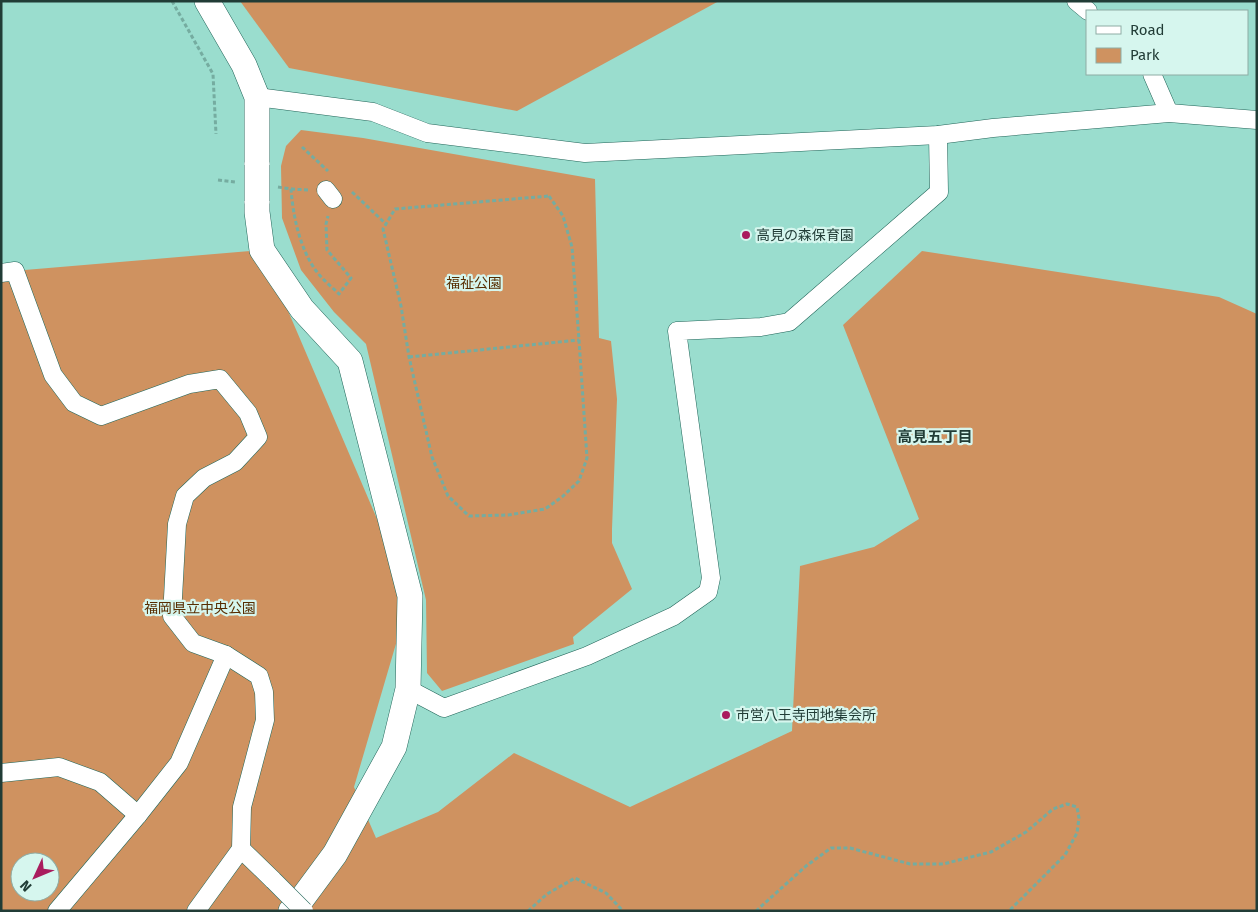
<svg xmlns="http://www.w3.org/2000/svg" width="1258" height="912" font-family="'Fira Sans','Noto Sans JP',sans-serif">
<style>
.green{fill:#cf9260;fill-rule:evenodd}
.lines{fill:none;stroke-linecap:round;stroke-linejoin:round}
.street-casing{stroke:#216559;stroke-width:19}
.secondary-casing{stroke:#216559;stroke-width:26}
.path{stroke:#75aca0;stroke-width:3;stroke-dasharray:4 2.5;stroke-linecap:butt}
.street{stroke:#fff;stroke-width:18}
.secondary{stroke:#fff;stroke-width:25}
.street-bridge-casing{stroke:#216559;stroke-width:19;stroke-linecap:butt}
.secondary-bridge-casing{stroke:#216559;stroke-width:26;stroke-linecap:butt}
.street-bridge{stroke:#fff;stroke-width:18}
.secondary-bridge{stroke:#fff;stroke-width:25}
.poi-dot{fill:#a91c5e;stroke:#d6f6ee;stroke-width:2}
.labels{text-anchor:middle;dominant-baseline:central;stroke-width:4.5;stroke-linejoin:round;paint-order:stroke}
.poi-label{font-size:14px;fill:#213c36;stroke:#d6f6ee;text-anchor:start}
.park-label{font-size:14px;fill:#572d01;stroke:#d6f6ee}
.neighbourhood-label{font-size:15px;font-weight:bold;fill:#213c36;stroke:#d6f6ee}
</style>
<rect width="100%" height="100%" fill="#9addce"/>
<g class="green">
<polygon points="240,1 719,1 517,111 289,68"/>
<polygon points="301,130 363,138 595,179 599,338 611,341 617,399 612,529 612,543 632,589 573,637 574,644 442,691 427,673 426,600 366,344 334,312 301,270 282,218 281,166 286,146"/>
<path d="M262,250l148,346 -56,191 22,51 62,-26 76,-59 116,54 162,-76 8,-165 74,-19 45,-28 -76,-194 79,-74 297,46 38,17v597h-1256v-639zM20,862h30v30h-30z"/>
</g>
<g class="lines">
<defs>
<g id="street">
<polyline points="1076,1 1088,11"/>
<polyline points="1152,74 1169,113"/>
<polyline points="257,97 373,112 427,133 585,153 938,135 993,128 1169,113 1257,120"/>
<polyline points="326,190 333,199"/>
<polyline points="1,273 15,271 53,375 74,403 101,416 189,384 220,379 248,413 258,437 235,462 204,478 185,496 177,524 172,616 193,643 226,655 259,676 264,692 265,720 242,807 241,849 196,911"/>
<polyline points="408,689 444,708 587,656 674,616 708,592 711,578 677,331 761,327 789,322 939,192 938,135"/>
<polyline points="1,773 59,767 100,782 138,815"/>
<polyline points="241,849 273,880"/>
<polyline points="57,911 138,815 179,763 226,655"/>
</g>
<g id="secondary">
<polyline points="207,1 244,65 257,97 257,165"/>
<polyline points="257,201 257,212 262,250 302,309 350,361 410,596 408,689 394,747 335,854 301,900 291,911"/>
</g>
</defs>
<use href="#street" class="street-casing"/>
<use href="#secondary" class="secondary-casing"/>
<g class="path">
<polyline points="172,1 213,74 216,134"/>
<polyline points="302,147 328,171"/>
<polyline points="218,180 235,182"/>
<path d="M278,187l13,2c2,27 9,61 26,83 6,8 15,15 22,22l12,-16 -24,-28 -1,-26 2,-8"/>
<polyline points="291,189 308,190"/>
<polyline points="352,192 386,224"/>
<polygon points="549,196 563,216 572,247 579,340 587,458 579,481 562,497 545,509 508,515 469,516 448,496 432,457 409,357 401,306 383,229 395,209"/>
<polyline points="409,357 579,340"/>
<polyline points="528,911 547,894 575,878 606,893 623,911"/>
<polyline points="756,911 806,866 831,848 850,848 910,864 943,864 991,852 1026,832 1053,809 1067,804 1077,807 1079,818 1077,833 1065,855 1009,911"/>
</g>
<use href="#street" class="street"/>
<use href="#secondary" class="secondary"/>
<defs>
<polyline id="street-bridge" points="273,880 304,911"/>
<polyline id="secondary-bridge" points="257,165 257,201"/>
</defs>
<use href="#street-bridge" class="street-bridge-casing"/>
<use href="#secondary-bridge" class="secondary-bridge-casing"/>
<use href="#street-bridge" class="street-bridge"/>
<use href="#secondary-bridge" class="secondary-bridge"/>
</g>
<g class="poi-dot">
<circle cx="746" cy="235" r="5"/>
<circle cx="726" cy="715" r="5"/>
</g>
<g class="labels">
<g class="poi-label">
<text x="756" y="235">高見の森保育園</text>
<text x="736" y="715">市営八王寺団地集会所</text>
</g>
<g class="park-label">
<text x="474" y="283">福祉公園</text>
<text x="200" y="608">福岡県立中央公園</text>
</g>
<g class="neighbourhood-label">
<text x="935" y="437">高見五丁目</text>
</g>
</g>
<rect width="1258" height="912" fill="none" stroke="#213c36" stroke-width="5"/>
<rect x="1086" y="10" width="162" height="65" fill="#d6f6ee" stroke="#8eaca4"/>
<rect x="1096" y="26" width="25" height="8" fill="#ffffff" stroke="#8eaca4"/>
<text x="1130" y="35" font-size="15" fill="#213c36">Road</text>
<rect x="1096" y="48" width="25" height="15" fill="#cf9260" stroke="#8eaca4"/>
<text x="1130" y="60" font-size="15" fill="#213c36">Park</text>
<g transform="translate(35 877) rotate(226)"><circle r="24" fill="#d6f6ee" stroke="#8eaca4"/>
<path d="M0-4L9 19L0 12L-9 19Z" fill="#a91c5e"/>
<text y="-8" font-size="14" font-weight="bold" text-anchor="middle" fill="#213c36">N</text>
</g>
</svg>
